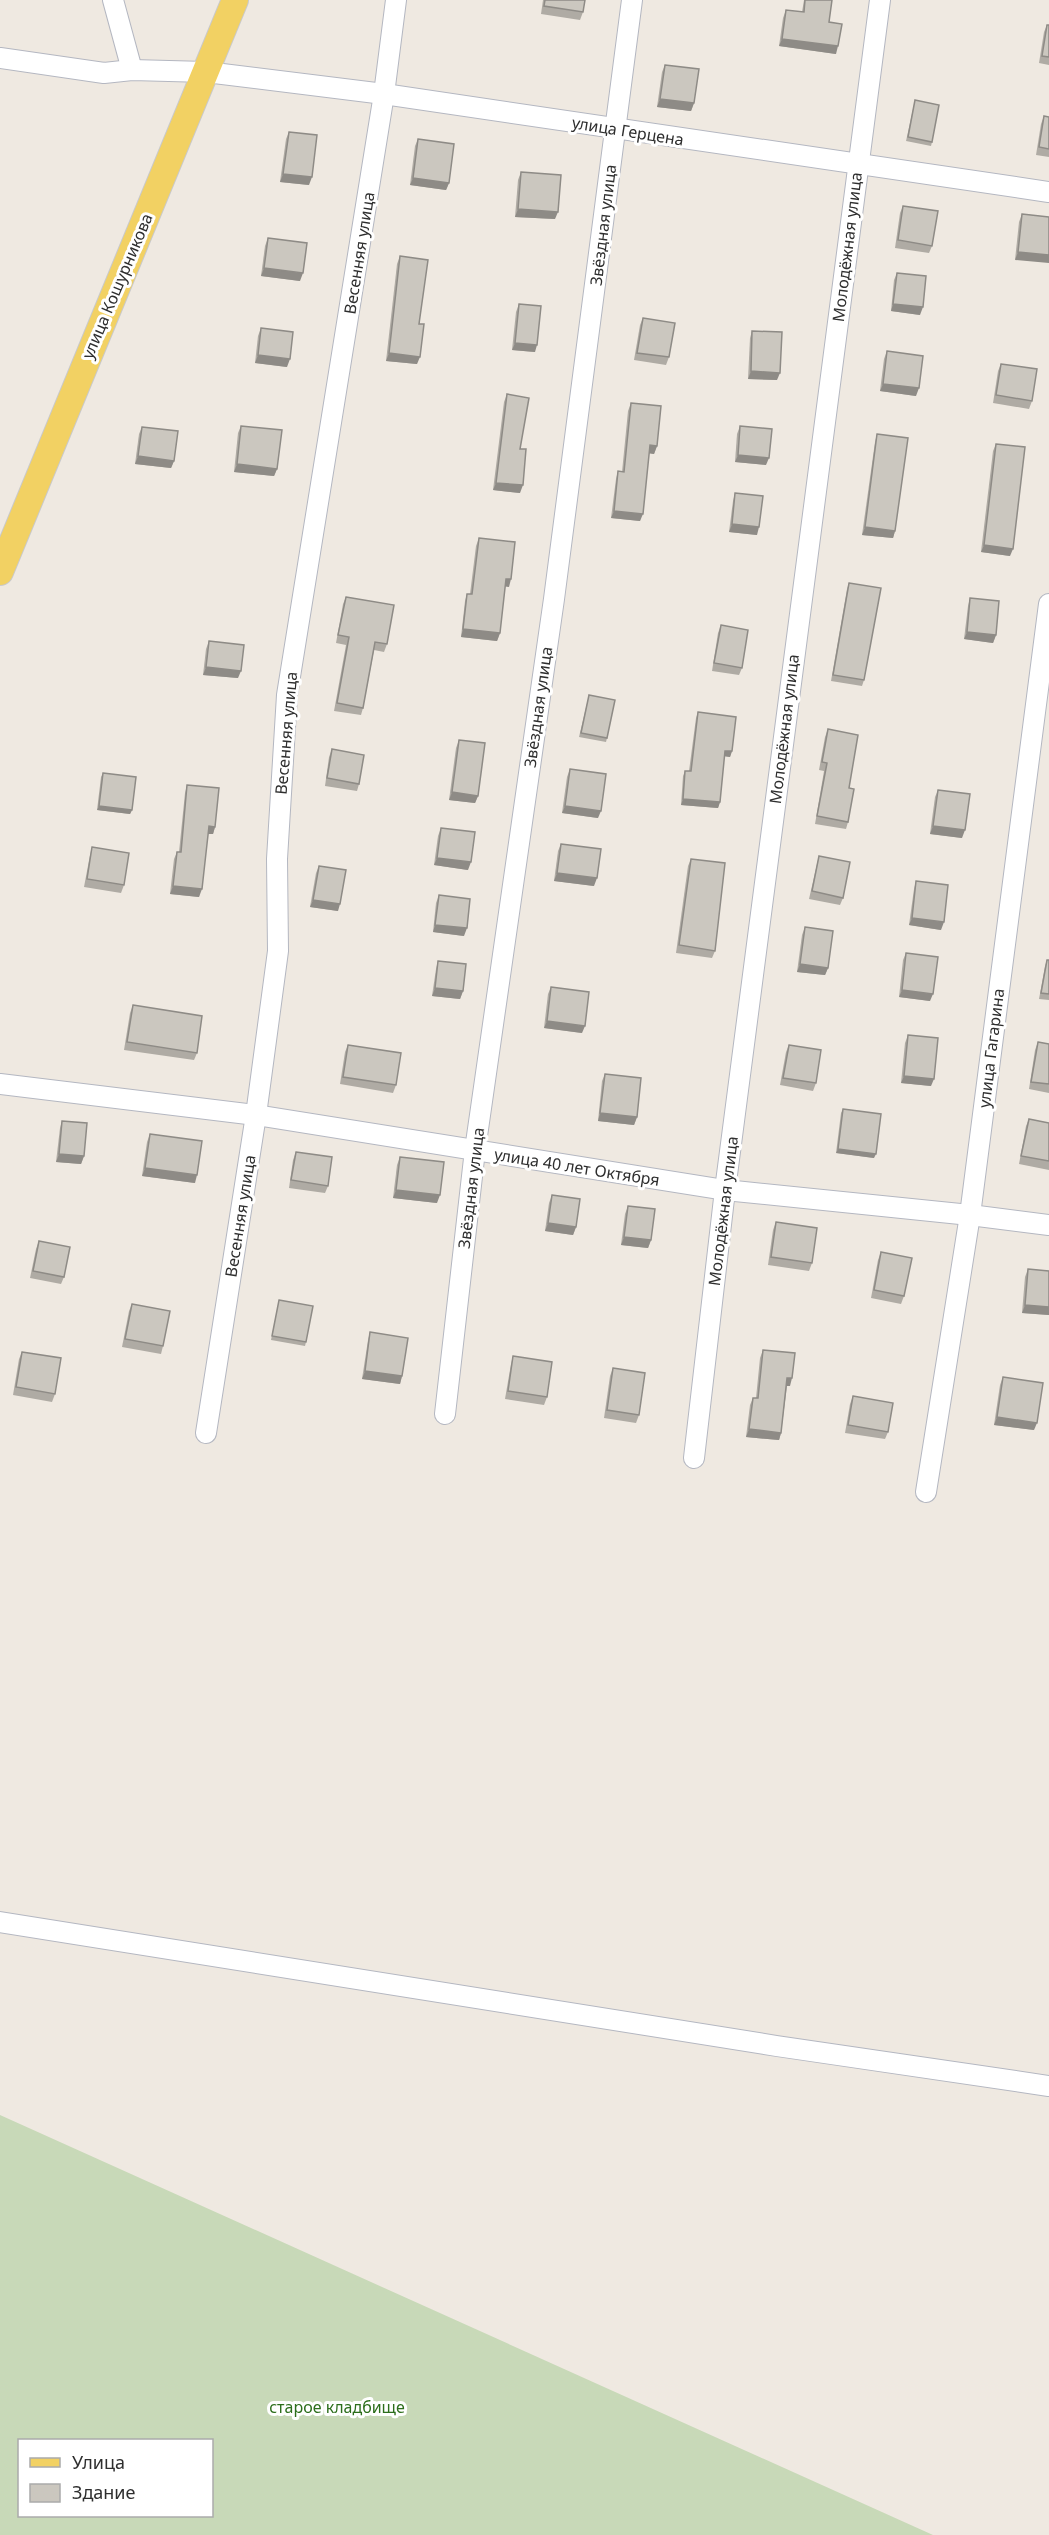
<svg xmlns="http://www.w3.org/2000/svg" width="1049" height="2535" font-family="'Noto Sans',sans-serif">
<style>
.cemetery{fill:#c8d9b8;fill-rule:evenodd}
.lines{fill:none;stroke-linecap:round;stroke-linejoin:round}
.minor-casing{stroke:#b4b7c1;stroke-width:22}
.major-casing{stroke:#c9c9c9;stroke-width:28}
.minor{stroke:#fff;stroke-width:20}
.major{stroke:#f2d163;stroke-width:26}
.wall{fill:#afaba4}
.shaded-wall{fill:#8e8b86}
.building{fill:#cbc7bf;stroke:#8e8b86;stroke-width:1.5}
.labels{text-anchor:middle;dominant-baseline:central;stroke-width:6;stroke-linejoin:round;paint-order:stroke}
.street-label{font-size:16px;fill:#2e2e2e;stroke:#fff}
.park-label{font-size:16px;fill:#2c6e1b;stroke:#fff}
</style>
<rect width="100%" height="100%" fill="#efe9e1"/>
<path class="cemetery" d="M0,2115l933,420h-933zM20,2440h192v76h-192z"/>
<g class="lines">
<defs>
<g id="minor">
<polyline points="113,0 132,70"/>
<polyline points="0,58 104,73 132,70 206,72 384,94 1049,192"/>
<polyline points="0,1084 256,1115 725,1190 970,1215 1049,1225"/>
<polyline points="445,1414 475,1150 554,599 632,0"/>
<polyline points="206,1433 256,1115 278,951 277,859 287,695 384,94 396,0"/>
<polyline points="694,1458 725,1190 880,0"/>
<polyline points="926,1492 970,1215 1049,604"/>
<polyline points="0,1922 777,2046 1049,2086"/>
</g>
<polyline id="major" points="0,572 235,0"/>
</defs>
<use href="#minor" class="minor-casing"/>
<use href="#major" class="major-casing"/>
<use href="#minor" class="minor"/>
<use href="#major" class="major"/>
</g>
<g class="wall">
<polygon points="543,0 585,0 583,12 580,20 541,14"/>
<polygon points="804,0 832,0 829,22 836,54 779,46 783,18 786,10 802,12"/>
<polygon points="1047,25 1049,25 1049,65 1039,63 1044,32"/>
<polygon points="665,65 694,103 691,111 657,107 662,72"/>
<polygon points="915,100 932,142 931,146 906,141"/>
<polygon points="1044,116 1049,117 1049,157 1036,155 1041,124"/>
<polygon points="289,132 309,185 280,182 286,139"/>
<polygon points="418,139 449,183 446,190 410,185 415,146"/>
<polygon points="521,172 555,219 515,217 518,180"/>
<polygon points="903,206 932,246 929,253 895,248 900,213"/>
<polygon points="1022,214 1049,217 1015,260 1019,222"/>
<polygon points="268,238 300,281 261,276 265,246"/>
<polygon points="400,256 419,324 417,364 386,361 397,264"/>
<polygon points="897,273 920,315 891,311 894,280"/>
<polygon points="519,304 535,352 512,350 516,312"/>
<polygon points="643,318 669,357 666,365 634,360 640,325"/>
<polygon points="261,328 287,367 255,363 258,336"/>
<polygon points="752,331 777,380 748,379 750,338"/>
<polygon points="887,351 916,396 880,391 884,359"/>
<polygon points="1001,364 1032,401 1029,409 993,403 998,371"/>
<polygon points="507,394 520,449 520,493 493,490 504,402"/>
<polygon points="631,403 657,446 654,454 649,453 640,521 611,518 616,479 618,471 622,472 628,411"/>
<polygon points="241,426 277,469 274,476 234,472 238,433"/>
<polygon points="740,426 766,465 735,462 737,434"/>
<polygon points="142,427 174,461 171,468 135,464 139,434"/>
<polygon points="877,434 895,531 893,538 862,535 875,442"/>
<polygon points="996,444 1010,556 981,552 993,451"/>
<polygon points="735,493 757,535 729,532 733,501"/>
<polygon points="479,538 509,587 505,586 500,633 497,641 461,637 465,601 467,594 470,594 476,546"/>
<polygon points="849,583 864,680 862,686 831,681 847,589"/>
<polygon points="346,597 387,644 384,652 374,650 363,708 361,715 334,711 346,645 336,643 343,604"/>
<polygon points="970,598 996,635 993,643 964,639 968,606"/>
<polygon points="721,625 742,668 739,675 712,671 718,633"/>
<polygon points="209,641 238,678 203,675 206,649"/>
<polygon points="589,695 607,738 606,742 579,737"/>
<polygon points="698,712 732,751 730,757 724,756 720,802 718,808 681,805 683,776 685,771 689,771 696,718"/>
<polygon points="828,729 848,822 846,829 815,824 824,771 819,770 825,737"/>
<polygon points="459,740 478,796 475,803 449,800 456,748"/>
<polygon points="332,749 359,784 357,791 325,786 329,757"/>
<polygon points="570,769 598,818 562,813 567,777"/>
<polygon points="103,773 132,810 130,814 97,810 101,777"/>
<polygon points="187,785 215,827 213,834 208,834 199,897 170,894 174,859 177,852 179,852 185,793"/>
<polygon points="938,790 962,838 930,834 935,797"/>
<polygon points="441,828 468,870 434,865 438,836"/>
<polygon points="561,844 594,886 554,881 558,851"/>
<polygon points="92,847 124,885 121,893 84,887 90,855"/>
<polygon points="819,856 843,898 840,905 809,899 817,864"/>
<polygon points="691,859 715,951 712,958 676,953 688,866"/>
<polygon points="319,866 338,911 310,907 316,873"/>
<polygon points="916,881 941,930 909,925 914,889"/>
<polygon points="439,895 464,936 433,932 436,903"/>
<polygon points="805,927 828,968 825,975 797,972 802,935"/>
<polygon points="906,953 930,1001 899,997 903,960"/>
<polygon points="1049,959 1049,1000 1039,999 1045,966 1047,960 1049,960"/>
<polygon points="438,961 463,991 460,999 432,996 436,969"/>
<polygon points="551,987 582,1033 544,1028 548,994"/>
<polygon points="133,1005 197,1053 194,1060 124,1050 130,1013"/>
<polygon points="908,1035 931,1086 901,1083 905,1043"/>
<polygon points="1038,1042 1049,1044 1049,1093 1029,1089 1035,1050"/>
<polygon points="348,1045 396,1085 393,1093 340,1084 345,1052"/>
<polygon points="789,1045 816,1083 813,1091 780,1085 786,1052"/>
<polygon points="605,1074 637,1117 634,1125 598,1121 602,1081"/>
<polygon points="843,1109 874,1158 836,1153 841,1113"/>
<polygon points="1029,1119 1049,1123 1049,1170 1019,1164 1026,1126"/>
<polygon points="62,1121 84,1156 81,1164 56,1162 60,1128"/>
<polygon points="150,1134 195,1183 142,1176 147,1142"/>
<polygon points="296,1152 328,1186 325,1193 289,1188 293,1160"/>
<polygon points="400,1157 437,1203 393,1198 397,1165"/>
<polygon points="552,1195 576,1227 573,1235 545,1231 549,1203"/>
<polygon points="628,1206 651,1240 648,1248 621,1245 625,1214"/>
<polygon points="776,1222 812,1263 809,1271 768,1265 773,1230"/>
<polygon points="39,1241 64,1277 61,1284 30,1278 36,1249"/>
<polygon points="881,1252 904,1296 901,1304 871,1298 878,1260"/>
<polygon points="1028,1269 1049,1271 1049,1315 1022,1313 1025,1277"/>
<polygon points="279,1300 306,1342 305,1346 271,1340"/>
<polygon points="132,1304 163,1346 161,1354 122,1347 129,1311"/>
<polygon points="370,1332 402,1376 400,1384 362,1379 368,1340"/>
<polygon points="763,1350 790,1386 787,1386 781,1433 779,1440 746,1437 750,1405 753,1398 756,1398 760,1358"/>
<polygon points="22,1352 55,1394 52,1402 13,1395 19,1359"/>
<polygon points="513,1356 547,1397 544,1405 505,1399 511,1364"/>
<polygon points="613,1368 639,1415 636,1423 604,1418 610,1376"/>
<polygon points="1003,1377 1034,1430 994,1425 1000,1385"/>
<polygon points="853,1396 888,1432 885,1439 845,1433 850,1404"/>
</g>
<g class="shaded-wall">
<polygon points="782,39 838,46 836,54 779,46"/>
<polygon points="660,99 694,103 691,111 657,107"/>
<polygon points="283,174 312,177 309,185 280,182"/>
<polygon points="413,178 449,183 446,190 410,185"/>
<polygon points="518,209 558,212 555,219 515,217"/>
<polygon points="1018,252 1049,255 1049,263 1015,260"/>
<polygon points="264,268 303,273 300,281 261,276"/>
<polygon points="893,304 923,307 920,315 891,311"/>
<polygon points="515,343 537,345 535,352 512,350"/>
<polygon points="389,353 420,357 417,364 386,361"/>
<polygon points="258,355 290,359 287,367 255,363"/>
<polygon points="751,371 780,373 777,380 748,379"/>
<polygon points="883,384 919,388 916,396 880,391"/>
<polygon points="650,445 657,446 654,454 647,453"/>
<polygon points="738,455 769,458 766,465 735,462"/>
<polygon points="138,456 174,461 171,468 135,464"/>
<polygon points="237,464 277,469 274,476 234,472"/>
<polygon points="496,483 523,485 520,493 493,490"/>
<polygon points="614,511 643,514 640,521 611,518"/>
<polygon points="732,524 759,527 757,535 729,532"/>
<polygon points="865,527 895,531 893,538 862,535"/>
<polygon points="984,545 1013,549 1010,556 981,552"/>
<polygon points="506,579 511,579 509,587 503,586"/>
<polygon points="463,629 500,633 497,641 461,637"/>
<polygon points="967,632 996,635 993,643 964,639"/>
<polygon points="206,667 241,671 238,678 203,675"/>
<polygon points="725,751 732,751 730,757 723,756"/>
<polygon points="452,792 478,796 475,803 449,800"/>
<polygon points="683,799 720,802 718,808 681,805"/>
<polygon points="99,806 132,810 130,814 97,810"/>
<polygon points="565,806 601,811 598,818 562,813"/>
<polygon points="209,826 215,827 213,834 206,834"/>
<polygon points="933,826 965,830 962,838 930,834"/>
<polygon points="437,858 471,862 468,870 434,865"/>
<polygon points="557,873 597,878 594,886 554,881"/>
<polygon points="173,886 202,889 199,897 170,894"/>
<polygon points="313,900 340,904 338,911 310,907"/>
<polygon points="912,918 944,922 941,930 909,925"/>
<polygon points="435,925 467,928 464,936 433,932"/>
<polygon points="800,964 828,968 825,975 797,972"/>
<polygon points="435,988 463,991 460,999 432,996"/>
<polygon points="902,990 933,994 930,1001 899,997"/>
<polygon points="547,1021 585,1026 582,1033 544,1028"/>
<polygon points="904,1076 934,1079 931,1086 901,1083"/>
<polygon points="600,1113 637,1117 634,1125 598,1121"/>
<polygon points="838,1149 876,1154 874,1158 836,1153"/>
<polygon points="59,1154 84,1156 81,1164 56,1162"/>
<polygon points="145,1168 197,1175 195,1183 142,1176"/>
<polygon points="396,1190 440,1195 437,1203 393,1198"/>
<polygon points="548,1223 576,1227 573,1235 545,1231"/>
<polygon points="624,1237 651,1240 648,1248 621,1245"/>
<polygon points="1025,1305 1049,1307 1049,1315 1022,1313"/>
<polygon points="365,1371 402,1376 400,1384 362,1379"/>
<polygon points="787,1378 792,1378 790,1386 785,1386"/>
<polygon points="997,1417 1037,1423 1034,1430 994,1425"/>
<polygon points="749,1429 781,1433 779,1440 746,1437"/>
</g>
<g class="building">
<polygon points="545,0 585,0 583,12 544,6"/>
<polygon points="805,0 832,0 829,22 842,24 838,46 782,39 786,10 804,12"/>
<polygon points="1047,25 1049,25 1049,57 1042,56"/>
<polygon points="665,65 699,69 694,103 660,99"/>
<polygon points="915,100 939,105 932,142 908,137"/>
<polygon points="1044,116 1049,117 1049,149 1039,147"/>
<polygon points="289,132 317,135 312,177 283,174"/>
<polygon points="418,139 454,144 449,183 413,178"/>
<polygon points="521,172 561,175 558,212 518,209"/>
<polygon points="903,206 938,211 932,246 898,240"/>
<polygon points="1022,214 1049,217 1049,255 1018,252"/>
<polygon points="268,238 307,243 303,273 264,268"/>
<polygon points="400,256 428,260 419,324 424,324 420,357 389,353"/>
<polygon points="897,273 926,276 923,307 893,304"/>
<polygon points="519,304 541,306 537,345 515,343"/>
<polygon points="643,318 675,323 669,357 637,353"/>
<polygon points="261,328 293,332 290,359 258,355"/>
<polygon points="752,331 782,332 780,373 751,371"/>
<polygon points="887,351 923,356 919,388 883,384"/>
<polygon points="1001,364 1037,369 1032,401 996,395"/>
<polygon points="507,394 529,398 520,449 526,449 523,485 496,483"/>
<polygon points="631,403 661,406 657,446 650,445 643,514 614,511 618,471 624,472"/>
<polygon points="241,426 282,430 277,469 237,464"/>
<polygon points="740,426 772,429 769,458 738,455"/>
<polygon points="142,427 178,431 174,461 138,456"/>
<polygon points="877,434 908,438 895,531 865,527"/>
<polygon points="996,444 1025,447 1013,549 984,545"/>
<polygon points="735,493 763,496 759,527 732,524"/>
<polygon points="479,538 515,542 511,579 506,579 500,633 463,629 467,594 472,594"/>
<polygon points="849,583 881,588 864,680 833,675"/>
<polygon points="346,597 394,605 387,644 375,642 363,708 337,703 349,637 338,635"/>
<polygon points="970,598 999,601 996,635 967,632"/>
<polygon points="721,625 748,630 742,668 714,663"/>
<polygon points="209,641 244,645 241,671 206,667"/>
<polygon points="589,695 615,700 607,738 581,733"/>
<polygon points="698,712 736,717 732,751 725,751 720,802 683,799 685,771 691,771"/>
<polygon points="828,729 858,735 849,788 854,789 848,822 817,816 827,763 822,762"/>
<polygon points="459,740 485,743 478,796 452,792"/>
<polygon points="332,749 364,755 359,784 327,778"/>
<polygon points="570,769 606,774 601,811 565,806"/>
<polygon points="103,773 136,777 132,810 99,806"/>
<polygon points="187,785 219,788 215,827 209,826 202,889 173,886 177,852 181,852"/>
<polygon points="938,790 970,794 965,830 933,826"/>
<polygon points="441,828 475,832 471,862 437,858"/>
<polygon points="561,844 601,849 597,878 557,873"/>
<polygon points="92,847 129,853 124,885 87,879"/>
<polygon points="819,856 850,862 843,898 812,891"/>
<polygon points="691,859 725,863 715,951 679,945"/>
<polygon points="319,866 346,870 340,904 313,900"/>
<polygon points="916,881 948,885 944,922 912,918"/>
<polygon points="439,895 470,899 467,928 435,925"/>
<polygon points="805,927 833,931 828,968 800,964"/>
<polygon points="906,953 938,957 933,994 902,990"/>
<polygon points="1047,960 1049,960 1049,994 1041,993"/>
<polygon points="438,961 466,964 463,991 435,988"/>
<polygon points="551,987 589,992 585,1026 547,1021"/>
<polygon points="133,1005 202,1016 197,1053 127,1042"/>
<polygon points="908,1035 938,1038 934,1079 904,1076"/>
<polygon points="1038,1042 1049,1044 1049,1084 1031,1082"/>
<polygon points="348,1045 401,1053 396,1085 343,1077"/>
<polygon points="789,1045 821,1050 816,1083 783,1078"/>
<polygon points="605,1074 641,1078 637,1117 600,1113"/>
<polygon points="843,1109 881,1114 876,1154 838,1149"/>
<polygon points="1029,1119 1049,1123 1049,1161 1021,1156"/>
<polygon points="62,1121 87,1123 84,1156 59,1154"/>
<polygon points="150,1134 202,1141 197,1175 145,1168"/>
<polygon points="296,1152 332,1157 328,1186 291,1180"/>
<polygon points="400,1157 444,1162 440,1195 396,1190"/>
<polygon points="552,1195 580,1199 576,1227 548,1223"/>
<polygon points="628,1206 655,1209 651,1240 624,1237"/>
<polygon points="776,1222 817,1228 812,1263 771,1257"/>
<polygon points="39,1241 70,1247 64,1277 33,1271"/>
<polygon points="881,1252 912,1258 904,1296 874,1290"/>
<polygon points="1028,1269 1049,1271 1049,1307 1025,1305"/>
<polygon points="279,1300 313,1306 306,1342 272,1336"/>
<polygon points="132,1304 170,1311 163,1346 125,1339"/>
<polygon points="370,1332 408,1338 402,1376 365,1371"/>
<polygon points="763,1350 795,1353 792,1378 787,1378 781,1433 749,1429 753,1398 758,1398"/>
<polygon points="22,1352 61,1358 55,1394 16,1387"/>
<polygon points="513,1356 552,1362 547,1397 508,1391"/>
<polygon points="613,1368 645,1373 639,1415 607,1410"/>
<polygon points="1003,1377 1043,1383 1037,1423 997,1417"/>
<polygon points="853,1396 893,1403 888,1432 848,1425"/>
</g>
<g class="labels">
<g class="street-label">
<text transform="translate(628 131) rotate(9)">улица Герцена</text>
<text transform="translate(603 225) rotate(-83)">Звёздная улица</text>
<text transform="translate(847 247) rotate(-83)">Молодёжная улица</text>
<text transform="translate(359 253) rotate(-81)">Весенняя улица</text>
<text transform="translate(117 286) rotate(-67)">улица Кошурникова</text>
<text transform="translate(538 707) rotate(-82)">Звёздная улица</text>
<text transform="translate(784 729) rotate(-83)">Молодёжная улица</text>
<text transform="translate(286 733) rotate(-85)">Весенняя улица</text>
<text transform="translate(991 1048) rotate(-83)">улица Гагарина</text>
<text transform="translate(577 1167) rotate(9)">улица 40 лет Октября</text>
<text transform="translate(471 1188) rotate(-83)">Звёздная улица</text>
<text transform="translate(723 1211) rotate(-83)">Молодёжная улица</text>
<text transform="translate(240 1216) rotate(-81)">Весенняя улица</text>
</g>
<g class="park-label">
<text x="337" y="2407">старое кладбище</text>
</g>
</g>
<rect x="18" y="2439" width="195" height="78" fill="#ffffff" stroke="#ababab" stroke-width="1.5"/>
<rect x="30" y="2458" width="30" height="9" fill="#f2d163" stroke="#ababab" stroke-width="1.5"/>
<text x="72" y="2469" font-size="18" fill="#2e2e2e">Улица</text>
<rect x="30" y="2484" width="30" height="18" fill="#cbc7bf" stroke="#ababab" stroke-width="1.5"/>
<text x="72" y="2499" font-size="18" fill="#2e2e2e">Здание</text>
</svg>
